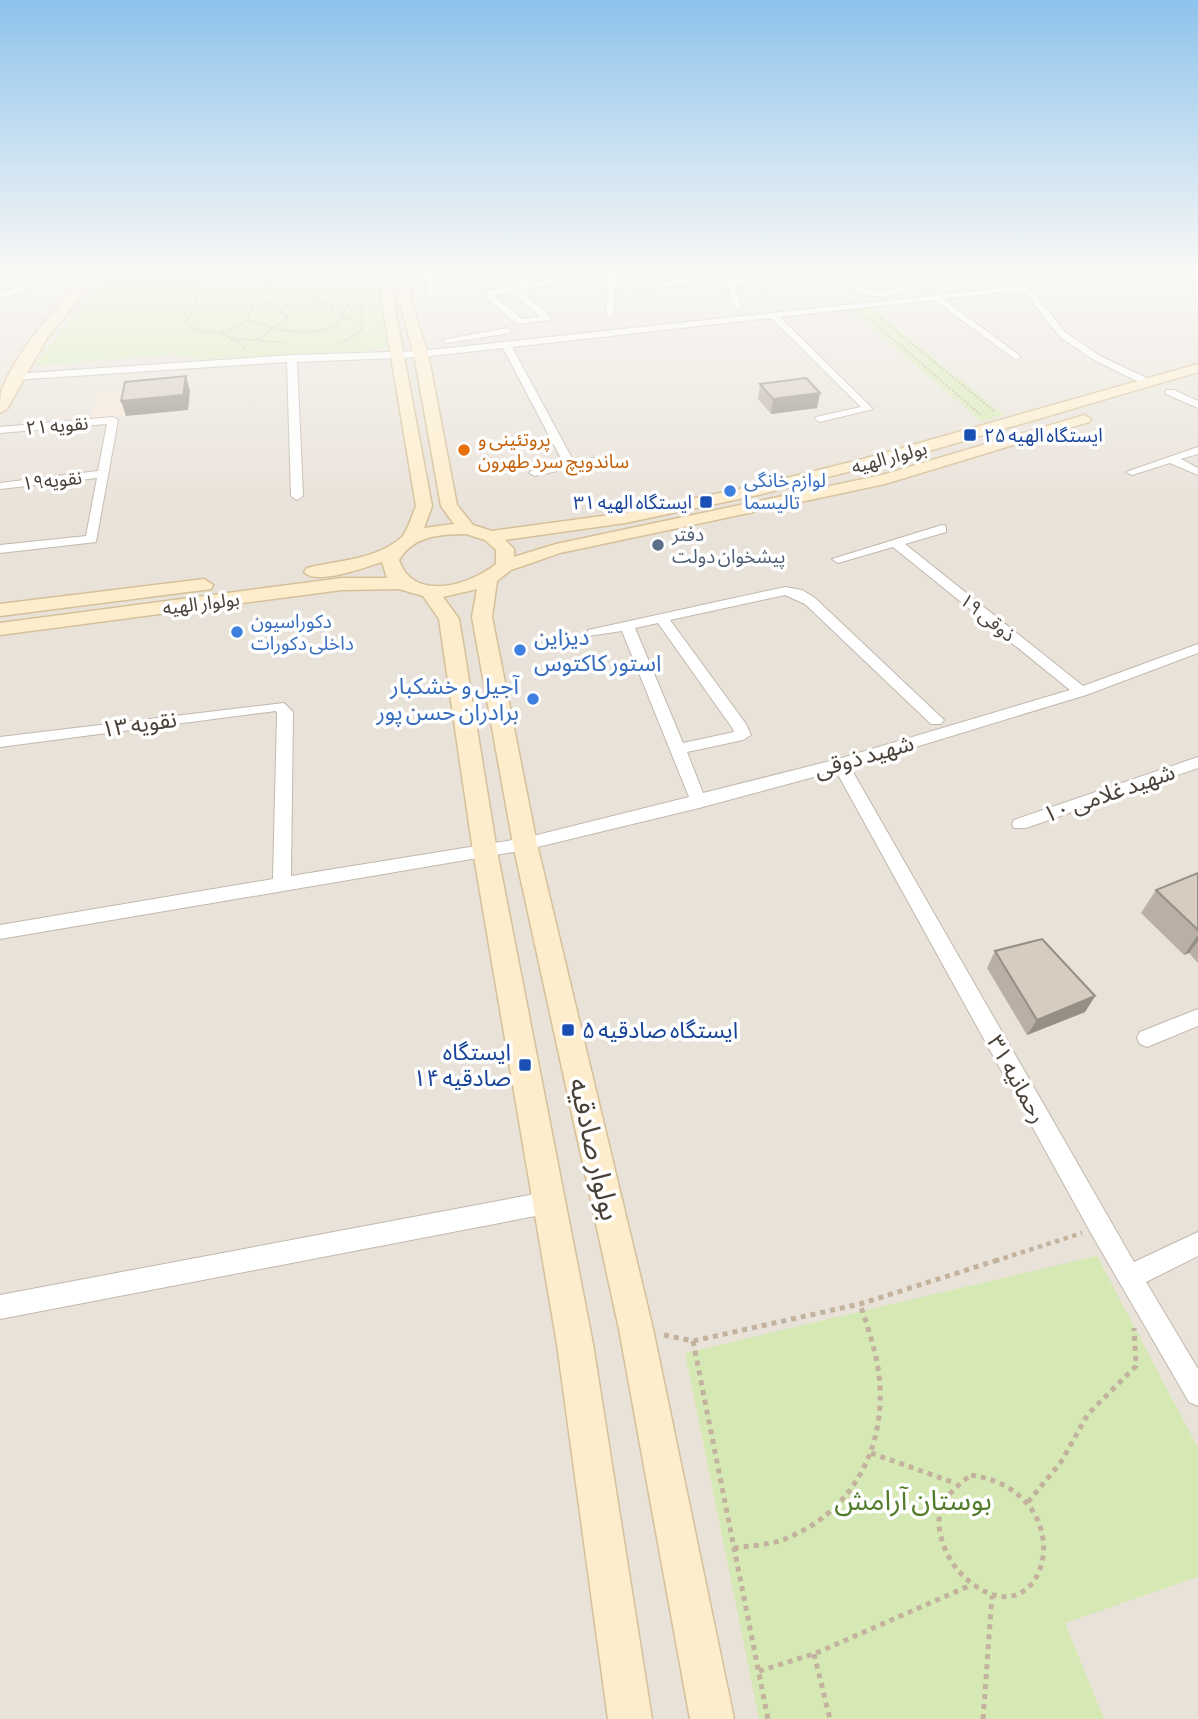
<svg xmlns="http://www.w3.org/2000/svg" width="1198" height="1719" font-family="'Asap Condensed','Noto Sans Arabic',sans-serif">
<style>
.residential{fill:#e9e2d9}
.commercial{fill:#f6e6d7}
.green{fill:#d6e9b4}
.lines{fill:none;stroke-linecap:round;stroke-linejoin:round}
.minor-casing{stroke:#c1b8ad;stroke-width:2}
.secondary-casing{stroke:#d5c09a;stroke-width:3}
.path-far2{stroke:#c3b29e;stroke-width:2;stroke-dasharray:2 2;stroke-linecap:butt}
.path-far1{stroke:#c3b29e;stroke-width:4.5;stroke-dasharray:4.5 4.5;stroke-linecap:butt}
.path{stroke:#c3b29e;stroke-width:5;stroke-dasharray:5 5;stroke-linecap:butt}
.minor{fill:#fff;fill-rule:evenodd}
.secondary{fill:#feedcc;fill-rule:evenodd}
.wall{fill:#b9afa5}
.shaded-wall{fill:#968f86}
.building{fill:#d7ccc0;stroke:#968f86;stroke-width:2}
.transit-dot{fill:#1a4fb4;stroke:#fff;stroke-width:2.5}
.food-dot{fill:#e8710a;stroke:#fff;stroke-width:2.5}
.shop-dot{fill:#3f7fe0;stroke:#fff;stroke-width:2.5}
.service-dot{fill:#5c6f8a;stroke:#fff;stroke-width:2.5}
.labels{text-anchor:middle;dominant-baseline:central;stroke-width:7;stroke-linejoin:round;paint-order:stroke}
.far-street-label{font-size:19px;fill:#4a4138;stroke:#fff}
.far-transit-label{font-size:19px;fill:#164399;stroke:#fff;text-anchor:start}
.far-food-label{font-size:19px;fill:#c56008;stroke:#fff;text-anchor:start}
.far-shop-label{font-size:19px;fill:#366cbe;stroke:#fff;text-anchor:start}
.far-service-label{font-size:19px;fill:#4e5e75;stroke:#fff;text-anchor:start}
.shop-label{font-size:23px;fill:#366cbe;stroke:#fff;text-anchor:start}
.street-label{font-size:23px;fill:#4a4138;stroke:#fff}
.transit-label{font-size:23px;fill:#164399;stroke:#fff;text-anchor:start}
.near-street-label{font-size:28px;fill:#4a4138;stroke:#fff}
.near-park-label{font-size:28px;fill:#517c2b;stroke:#fff}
</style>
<rect width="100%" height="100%" fill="#f5f1eb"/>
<rect class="residential" x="0" y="272" width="1198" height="1447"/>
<polygon class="commercial" points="191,384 188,410 91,419 98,393"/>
<g class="green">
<polygon points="109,272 379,272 381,300 390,344 376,350 203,359 174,354 34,366"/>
<polygon points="871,307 1004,415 982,422 849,309"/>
<polygon points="1097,1256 1198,1448 1198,1577 1065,1623 1104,1719 759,1719 685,1353"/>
</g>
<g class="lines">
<defs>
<g id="minor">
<polygon points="424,272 432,272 434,297 427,295"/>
<path d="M506,272h9l14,11 16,-3 -9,-8h9l10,7v4l-36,7 31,26v4l-33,4 -32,-27 3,-6 32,-6zM511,292l29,24 -18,3 -29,-24z"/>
<polygon points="608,272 616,272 614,315 610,318 606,315"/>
<path d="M730,272l2,5 151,-1 19,8 1,6c-15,10 -37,8 -51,-3v-4h-118l8,23 -4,3 -4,-3 -10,-28 -88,12 -4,-3zM863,282h19l13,7 -18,3 -17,-6z"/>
<polygon points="1009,272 1017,272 1066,333 1100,356 1153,381 1153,385 1145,385 1094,360 1060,337 1023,290 943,299 1019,355 1021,357 1016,360 934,300 780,317 873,409 820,422 815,419 816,417 861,407 771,318 512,347 574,462 594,458 600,461 535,476 529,473 531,471 564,464 503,348 421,357 297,362 303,496 297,500 291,496 287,362 14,380 9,377 14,374 292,355 421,351 1020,286"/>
<polygon points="53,275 60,277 0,299 0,293"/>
<polygon points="507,328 512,331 510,333 447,343 442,340"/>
<polygon points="1166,390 1174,390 1198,401 1198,408 1166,394"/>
<polygon points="113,417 118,420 96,542 0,553 0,545 86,536 97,478 0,489 0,483 98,471 107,424 0,433 0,427"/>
<polygon points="1198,447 1198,454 1181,459 1198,468 1198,475 1170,463 1132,475 1126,472"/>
<path d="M942,525l4,1v6l-41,12 178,142 115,-42v9l-112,42 -236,72 284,495 64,-30v24l-52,26 52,87v37l-9,-4 -97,-167 -256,-464 -137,37 -174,42 -525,89v-14l273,-46 4,-166 -1,-2 -276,36v-10l284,-34 9,9 -2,164 234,-38 164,-41 -67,-166 -34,5v-6l5,-1 192,-42 17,3 13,8 129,122 -3,4h-10l-126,-120 -20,-9 -115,25 76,104 5,11 -8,5 -56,12 16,41 135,-34 232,-69 -177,-143 -55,16 -6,-4zM658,623l75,106 1,3 -51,11 -48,-115z"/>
<polygon points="1198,757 1198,768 1026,828 1014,828 1012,824 1014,820"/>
<polygon points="1198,1009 1198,1026 1147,1047 1140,1044 1137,1038 1140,1032"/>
<polygon points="551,1191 559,1194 562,1202 559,1210 551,1213 0,1319 0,1295"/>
</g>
<g id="secondary">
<path d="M89,272h12l-54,66 -40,71 -7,4c0,-7 0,-15 1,-21 16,-43 58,-88 88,-120z"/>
<path d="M381,272h11l2,31 38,203 -8,22 30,-4 -13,-18 -27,-152 -15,-53 -1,-29h11l2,29 17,53 29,151 16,20 19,6 133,-18 133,-28 105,-26 335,-95v8l-269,79 -171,44 -133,28 -120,17 9,9v8l42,-13 326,-69 202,-60 7,4 -2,3 -204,62 -325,69 -49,17 -14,11 -5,36 45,227 116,485 81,390h-44l-71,-390 -106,-485 -41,-227 5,-28 -34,8 16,22 38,232 96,493 59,375h-44l-51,-375 -84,-493 -34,-232 -16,-23 -24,-7 -57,1 -342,45v-12l342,-45h45l-5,-16c-17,5 -65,24 -78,10l3,-4c32,-8 69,-8 95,-31 6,-7 10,-22 14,-31l-34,-203zM466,534l19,6 11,10v14c-27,22 -83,38 -97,-4 14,-24 41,-26 67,-26z"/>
<polygon points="204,579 213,585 211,589 0,616 0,604"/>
</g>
</defs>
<use href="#minor" class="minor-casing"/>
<use href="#secondary" class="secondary-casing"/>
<g class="path-far2">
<path d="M221,272l-25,11v22l-10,18c17,16 44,10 61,-3l7,-21 14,-17 -5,-8 -8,-2"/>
<polyline points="267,280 374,277"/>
<polyline points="104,283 196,283"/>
<polyline points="121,283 123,272"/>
<polyline points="312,300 323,272"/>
<polyline points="878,316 994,411"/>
<polyline points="342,317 360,321"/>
<polyline points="867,317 981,415"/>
<path d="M247,320c31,9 61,20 92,4l1,-7 9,-11c-24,-26 -70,-7 -99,1"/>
<polyline points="220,333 242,344 245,349"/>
<polyline points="231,338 287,343"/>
<path d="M257,339l32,-22 -8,-5c13,-16 38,-17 53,-4l-6,6"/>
<polyline points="340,342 351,338 362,328 361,300 344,285 343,272"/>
</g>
<polyline class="path-far1" points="995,1261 1082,1233"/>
<g class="path">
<polyline points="664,1335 693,1341 860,1304 1001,1259"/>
<polyline points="693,1341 768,1719"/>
<polyline points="871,1453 955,1483"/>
<path d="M971,1475c115,18 76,165 2,109 -16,-11 -27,-28 -32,-47 -8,-30 9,-46 30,-62z"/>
<polyline points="1028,1502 1061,1462 1088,1414 1136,1366 1134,1328"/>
<path d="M734,1548c15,-2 33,-3 48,-8 65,-24 101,-84 98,-152 -1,-29 -11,-57 -20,-84"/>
<polyline points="814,1654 830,1719"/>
<polyline points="759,1671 814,1654 971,1585"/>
<polyline points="983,1719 992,1596"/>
</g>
<use href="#minor" class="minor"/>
<use href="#secondary" class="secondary"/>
</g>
<g class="wall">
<polygon points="760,384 817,408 771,414 758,399"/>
<polygon points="1198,873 1198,963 1189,953 1184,955 1141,913 1156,890"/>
<polygon points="995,951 1095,996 1085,1012 1027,1035 987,968"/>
</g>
<g class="shaded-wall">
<polygon points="186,376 190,391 188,410 126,416 121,401"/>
<polygon points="820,393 817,408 771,414 773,399"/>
<polygon points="1198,935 1198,941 1189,953 1184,955"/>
<polygon points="1095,996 1085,1012 1027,1035 1037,1020"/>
</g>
<g class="building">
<polygon points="186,376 183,395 121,401 125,382"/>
<polygon points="806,378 820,393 773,399 760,384"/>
<polygon points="1198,873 1198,930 1156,890"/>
<polygon points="1042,939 1095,996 1037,1020 995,951"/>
</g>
<linearGradient id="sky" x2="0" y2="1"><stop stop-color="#8ec3ec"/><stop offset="0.53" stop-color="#faf9f6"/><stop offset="1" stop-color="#faf9f6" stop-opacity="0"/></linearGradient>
<rect width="1198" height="512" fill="url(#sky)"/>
<g class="transit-dot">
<rect x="963" y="428" width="14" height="14" rx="3.5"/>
<rect x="699" y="495" width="14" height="14" rx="3.5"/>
<rect x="561" y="1023" width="14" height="14" rx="3.5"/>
<rect x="518" y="1058" width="14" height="14" rx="3.5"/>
</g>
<circle class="food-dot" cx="464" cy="450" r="7"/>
<g class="shop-dot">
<circle cx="730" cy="491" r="7"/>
<circle cx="237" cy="632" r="7"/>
<circle cx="520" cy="650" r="7"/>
<circle cx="533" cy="699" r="7"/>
</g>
<circle class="service-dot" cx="658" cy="545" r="7"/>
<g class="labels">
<g class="far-street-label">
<text transform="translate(57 425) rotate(-5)">نقویه ۲۱</text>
<text transform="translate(889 457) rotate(-15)">بولوار الهیه</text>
<text transform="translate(52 480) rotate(-6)">نقویه۱۹</text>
<text transform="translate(201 603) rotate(-7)">بولوار الهیه</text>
<text transform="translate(988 617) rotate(39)">ذوقی ۱۹</text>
</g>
<g class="far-transit-label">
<text x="984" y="435">ایستگاه الهیه ۲۵</text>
<text x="692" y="502" text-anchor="end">ایستگاه الهیه ۳۱</text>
</g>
<g class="far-food-label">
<text x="478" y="439">پروتئینی و<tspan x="478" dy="22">ساندویچ سرد طهرون</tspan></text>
</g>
<g class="far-shop-label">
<text x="744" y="480">لوازم خانگی<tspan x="744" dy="22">تالیسما</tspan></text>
<text x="251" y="621">دکوراسیون<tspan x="251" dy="22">داخلی دکورات</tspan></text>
</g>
<g class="far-service-label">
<text x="672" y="534">دفتر<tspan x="672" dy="22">پیشخوان دولت</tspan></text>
</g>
<g class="shop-label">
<text x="534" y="637">دیزاین<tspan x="534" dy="26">استور کاکتوس</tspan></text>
<text x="519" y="686" text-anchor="end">آجیل و خشکبار<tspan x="519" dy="26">برادران حسن پور</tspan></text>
</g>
<g class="street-label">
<text transform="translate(139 724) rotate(-8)">نقویه ۱۳</text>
<text transform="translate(864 756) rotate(-16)">شهید ذوقی</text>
<text transform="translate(1109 793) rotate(-19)">شهید غلامی ۱۰</text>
<text transform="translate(1017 1079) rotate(61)">رحمانیه ۳۱</text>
</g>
<g class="transit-label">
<text x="582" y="1030">ایستگاه صادقیه ۵</text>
<text x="511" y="1052" text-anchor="end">ایستگاه<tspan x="511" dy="26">صادقیه ۱۴</tspan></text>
</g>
<g class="near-street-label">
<text transform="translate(595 1149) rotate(77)">بولوار صادقیه</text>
</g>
<g class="near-park-label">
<text x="913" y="1500">بوستان آرامش</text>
</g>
</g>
</svg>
